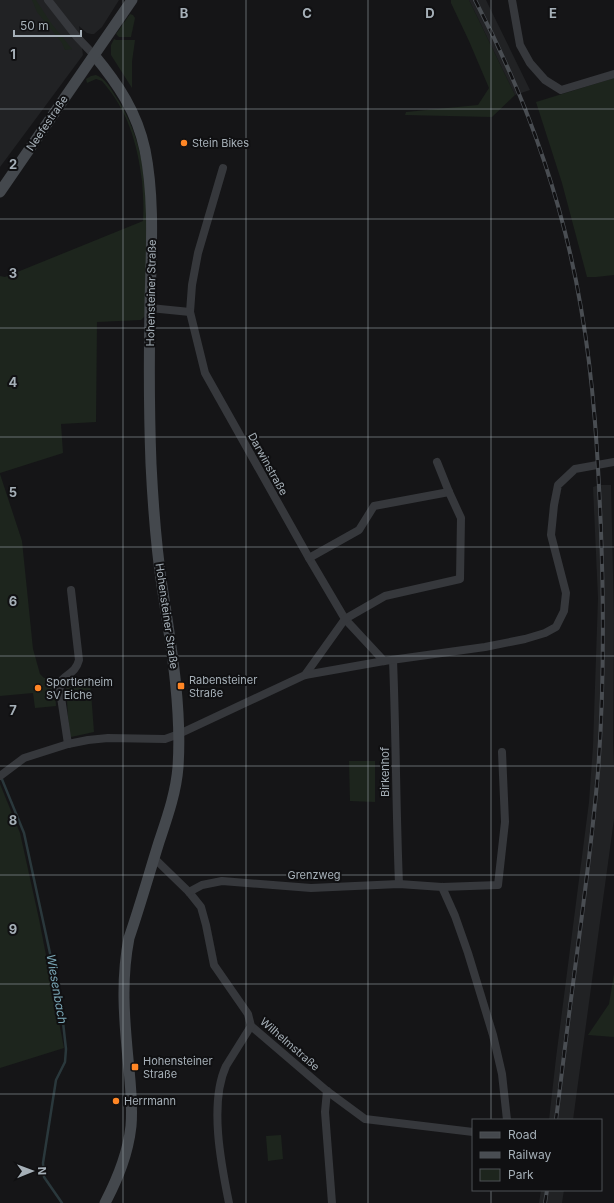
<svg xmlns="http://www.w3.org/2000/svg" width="614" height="1203" font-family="Inter,sans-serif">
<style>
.built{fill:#212224}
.green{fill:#1d251d}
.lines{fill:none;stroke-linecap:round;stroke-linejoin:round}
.stream{stroke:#2a383c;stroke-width:2.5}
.minor{stroke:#36383c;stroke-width:8}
.secondary{stroke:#44484d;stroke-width:11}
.rail-casing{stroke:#494d52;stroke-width:4}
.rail{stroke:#101012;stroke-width:2.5;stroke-dasharray:8;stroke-linecap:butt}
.grid{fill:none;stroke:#a6b0b8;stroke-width:1;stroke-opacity:0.55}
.poi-dot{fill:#ff8625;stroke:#101012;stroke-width:1.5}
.labels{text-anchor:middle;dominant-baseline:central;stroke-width:4;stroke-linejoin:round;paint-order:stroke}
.street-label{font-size:11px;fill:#a6b0b8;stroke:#101012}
.poi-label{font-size:11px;fill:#a6b0b8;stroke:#101012;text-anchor:start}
.water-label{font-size:12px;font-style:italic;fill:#7aa7b6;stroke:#101012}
.grid-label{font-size:13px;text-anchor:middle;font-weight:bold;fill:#a6b0b8;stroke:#101012;stroke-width:4;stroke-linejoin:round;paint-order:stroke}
</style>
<rect width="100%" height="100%" fill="#151517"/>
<g class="built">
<polygon points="0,0 119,0 102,27 94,34 91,34 87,33 79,26 83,55 0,167"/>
<polygon points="469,0 486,0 530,90 515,95"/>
<polygon points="599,485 611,485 614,619 613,743 614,767 614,819 573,1120 549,1120 556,1058 589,802 593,746 598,598 593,487"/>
<polygon points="541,1190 564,1190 562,1203 539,1203"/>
</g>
<g class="green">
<polygon points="32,0 36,0 51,23 72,49 65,50 62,43 37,12"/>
<polygon points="451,0 469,0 515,95 492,117 405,115 406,112 478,105 489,88 469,41 451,3"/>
<polygon points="130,14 133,15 135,18 131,37 119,37 116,34"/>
<polygon points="114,39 116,40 135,40 132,62 132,88 111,55 111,45"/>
<path d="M96,75c10,4 15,14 20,22 42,62 31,148 29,219l-4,4 -44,2 -1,100 -35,2 2,29 -63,20v-197l5,1 138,-56c1,-14 0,-26 -1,-40 -5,-39 -14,-70 -40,-100l-6,-2 -9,4 -1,-4 5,-3z"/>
<polygon points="614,78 614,275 596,277 587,277 562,183 536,102"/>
<polygon points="0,474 22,541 33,649 40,674 44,678 54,677 56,706 35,708 33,693 0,696"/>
<polygon points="83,679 90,679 94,732 71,737 69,733 66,685 68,682"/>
<polygon points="349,761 375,761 375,802 350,801"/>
<polygon points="0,784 20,833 39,919 64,1048 0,1068"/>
<polygon points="614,974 614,1037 588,1035 609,1004"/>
<polygon points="281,1135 283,1159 268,1161 266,1136"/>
</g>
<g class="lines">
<polyline class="stream" points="1,777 24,833 61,1004 66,1049 65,1062 56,1080 43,1163 44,1177 62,1203"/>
<g class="minor">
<polyline points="48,0 77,37 94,55"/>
<polyline points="512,0 520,45 530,63 545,80 561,90 614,74"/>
<polyline points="223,168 198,253 192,285 190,312 205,373 309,558 345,619 384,661"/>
<polyline points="150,308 190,312"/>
<polyline points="309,558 359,530 374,506 449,492"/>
<path d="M393,660c3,75 3,150 6,224"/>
<polyline points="305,675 345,619 385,596 460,579 461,518 449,492 437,462"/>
<path d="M68,744l-9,-60c6,-11 16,-9 20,-24l-8,-70"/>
<polyline points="0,776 24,758 68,744 88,740 108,738 165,739 179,734 305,675 384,661 485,647 525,639 545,633 556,627 564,611 566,593 551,535 554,505 558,485 575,469 614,462"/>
<polyline points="154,858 189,892 201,907 206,925 214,965 248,1014 251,1026 327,1091 365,1119 473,1132"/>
<polyline points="442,887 455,916 468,953 493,1035 502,1074 507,1120"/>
<polyline points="189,892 202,885 222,881 311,888 399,884 442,887 498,885 505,822 502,752"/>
<polyline points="327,1091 325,1112 332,1203"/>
<path d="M229,1203c-8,-39 -20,-100 -3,-137l25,-40"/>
</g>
<g class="secondary">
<path d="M94,55c24,29 43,57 51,95 10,50 6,103 5,154 -1,53 -1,107 1,160 2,40 5,82 11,122 9,58 20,123 16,181 -2,26 -11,51 -19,75 -10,32 -19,64 -30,96 -8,41 -5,79 -1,121 2,22 5,44 3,67 -3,28 -13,52 -26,77"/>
<polyline points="0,192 132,0"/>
</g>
<defs>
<g id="rail">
<path d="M475,0c51,97 88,201 106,308 13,74 17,149 20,223 3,81 3,161 -3,241 -4,48 -10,95 -16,143 -9,68 -18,137 -26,205"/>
<polyline points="545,1203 547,1190"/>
</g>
</defs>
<use href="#rail" class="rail-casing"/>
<use href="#rail" class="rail"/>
</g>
<path class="grid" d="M123,0v1203M246,0v1203M368,0v1203M491,0v1120M0,109h614M0,219h614M0,328h614M0,437h614M0,547h614M0,656h614M0,766h614M0,875h614M0,984h614M0,1094h614M491,1190v13"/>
<g class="poi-dot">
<circle cx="184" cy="143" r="4"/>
<rect x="177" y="682" width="8" height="8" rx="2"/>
<circle cx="38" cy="688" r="4"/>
<rect x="131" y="1063" width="8" height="8" rx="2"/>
<circle cx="116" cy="1101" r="4"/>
</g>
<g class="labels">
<g class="street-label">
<text transform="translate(47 123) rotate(-56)">Neefestraße</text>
<text transform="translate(151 293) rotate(-89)">Hohensteiner Straße</text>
<text transform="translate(268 464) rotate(61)">Darwinstraße</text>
<text transform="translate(167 616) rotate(82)">Hohensteiner Straße</text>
<text transform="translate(385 772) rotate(-90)">Birkenhof</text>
<text x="314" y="875">Grenzweg</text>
<text transform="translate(290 1044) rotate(41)">Wilhelmstraße</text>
</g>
<g class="poi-label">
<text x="192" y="143">Stein Bikes</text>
<text x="189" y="680">Rabensteiner<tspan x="189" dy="13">Straße</tspan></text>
<text x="46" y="682">Sportlerheim<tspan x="46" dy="13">SV Eiche</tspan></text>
<text x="143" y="1061">Hohensteiner<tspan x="143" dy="13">Straße</tspan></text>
<text x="124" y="1101">Herrmann</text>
</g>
<g class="water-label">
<text transform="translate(57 989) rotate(80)">Wiesenbach</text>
</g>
</g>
<g class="grid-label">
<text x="184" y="18">B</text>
<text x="307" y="18">C</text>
<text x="430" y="18">D</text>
<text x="553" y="18">E</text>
<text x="13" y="59">1</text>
<text x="13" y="169">2</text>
<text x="13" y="278">3</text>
<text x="13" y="387">4</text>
<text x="13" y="497">5</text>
<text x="13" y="606">6</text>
<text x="13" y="715">7</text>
<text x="13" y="825">8</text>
<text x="13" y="934">9</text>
</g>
<rect x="472" y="1119" width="130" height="72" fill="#101012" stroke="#4c5054"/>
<rect x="480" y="1132" width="20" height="6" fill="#44484d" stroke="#4c5054"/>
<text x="508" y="1139" font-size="12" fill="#a6b0b8">Road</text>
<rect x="480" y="1152" width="20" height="6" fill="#494d52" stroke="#4c5054"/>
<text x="508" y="1159" font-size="12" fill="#a6b0b8">Railway</text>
<rect x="480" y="1169" width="20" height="12" fill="#1d251d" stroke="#4c5054"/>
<text x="508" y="1179" font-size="12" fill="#a6b0b8">Park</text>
<g transform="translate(32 1171) rotate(89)" stroke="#101012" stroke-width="3" paint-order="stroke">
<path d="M0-3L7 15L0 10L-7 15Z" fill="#a6b0b8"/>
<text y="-6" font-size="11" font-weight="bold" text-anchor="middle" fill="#a6b0b8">N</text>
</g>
<path d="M14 30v6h67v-6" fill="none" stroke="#a6b0b8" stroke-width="2"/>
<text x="20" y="30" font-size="12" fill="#a6b0b8" stroke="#101012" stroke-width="3" paint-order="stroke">50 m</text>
</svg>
